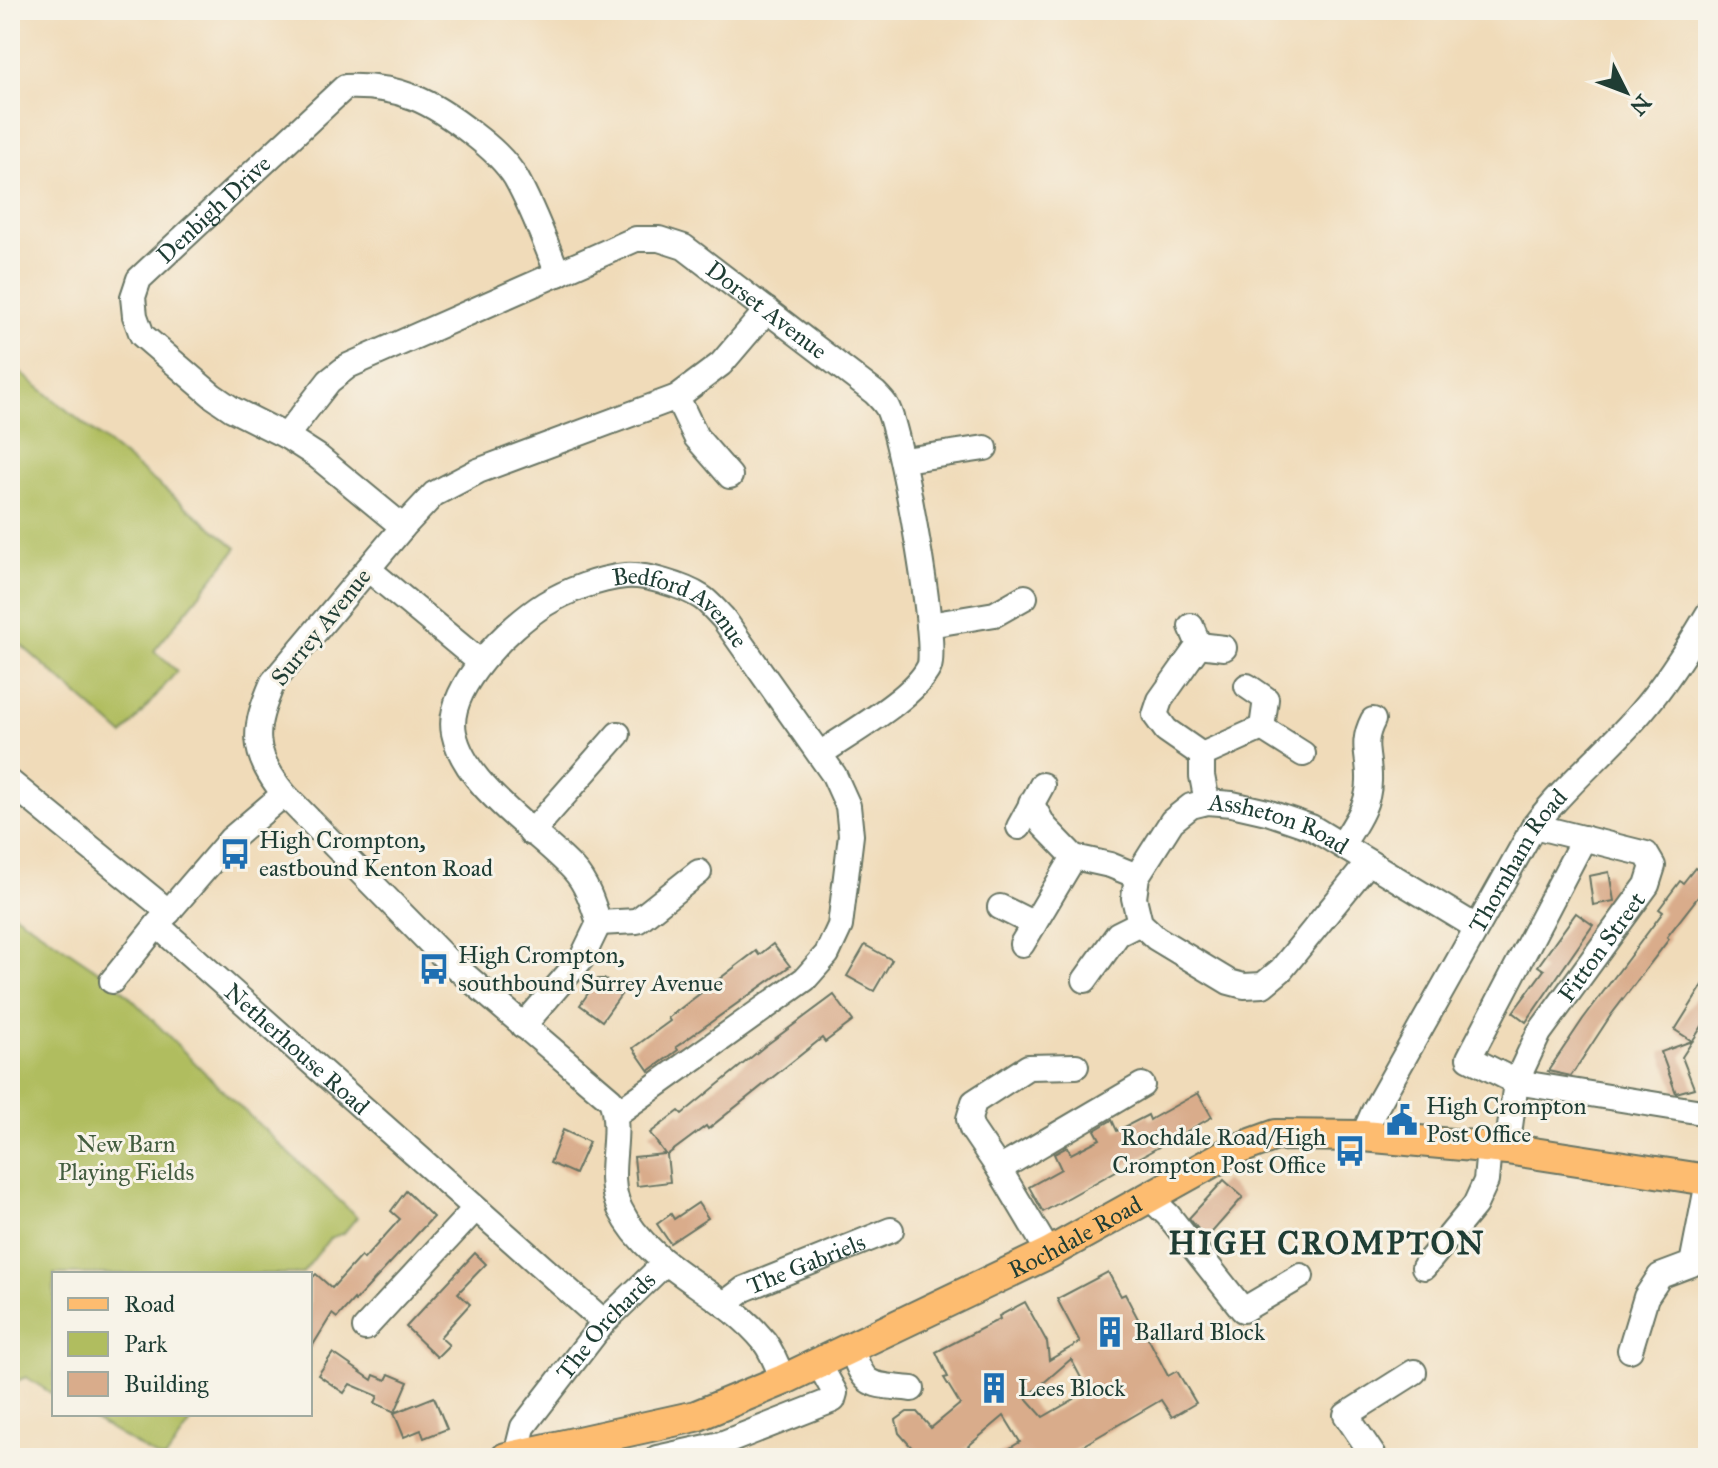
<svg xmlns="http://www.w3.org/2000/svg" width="1718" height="1468" font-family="'IM FELL Great Primer',serif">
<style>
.green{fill:#b0bd5f;stroke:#687d4a;stroke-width:2}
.building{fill:#d9ac8b;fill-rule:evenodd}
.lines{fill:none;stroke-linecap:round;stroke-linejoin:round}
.minor-casing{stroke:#687463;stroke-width:28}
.major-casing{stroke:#687463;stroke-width:34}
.minor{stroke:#fff;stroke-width:24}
.major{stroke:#fdbc70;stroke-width:30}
.labels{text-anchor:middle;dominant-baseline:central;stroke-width:6;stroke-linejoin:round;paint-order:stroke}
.street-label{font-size:24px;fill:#1f3d34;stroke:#f7f3e8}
.poi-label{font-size:24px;fill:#1f3d34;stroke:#f7f3e8;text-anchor:start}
.park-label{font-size:24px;fill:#435d3f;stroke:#f7f3e8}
.district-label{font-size:32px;font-weight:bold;letter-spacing:2px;fill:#1f3d34;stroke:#f7f3e8}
</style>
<rect width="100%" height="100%" fill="#f7f3e8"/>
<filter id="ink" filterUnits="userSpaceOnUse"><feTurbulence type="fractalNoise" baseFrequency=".0125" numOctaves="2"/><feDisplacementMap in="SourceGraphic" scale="16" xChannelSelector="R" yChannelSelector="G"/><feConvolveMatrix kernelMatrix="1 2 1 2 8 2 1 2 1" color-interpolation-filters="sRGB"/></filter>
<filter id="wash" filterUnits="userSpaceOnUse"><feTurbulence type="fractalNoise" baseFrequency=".006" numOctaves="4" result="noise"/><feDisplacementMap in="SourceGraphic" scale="32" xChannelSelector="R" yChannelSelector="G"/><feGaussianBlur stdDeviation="1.8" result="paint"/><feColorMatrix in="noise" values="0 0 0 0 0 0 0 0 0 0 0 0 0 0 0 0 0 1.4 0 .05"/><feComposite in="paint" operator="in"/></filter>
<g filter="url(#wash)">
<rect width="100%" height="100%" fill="#f0dbb9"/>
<g class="green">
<polygon points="10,364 237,548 154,651 177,671 123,735 10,635"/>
<polygon points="10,911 103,974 124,991 219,1087 357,1217 344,1233 330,1238 302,1274 54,1274 54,1395 26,1377 16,1381 10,1388"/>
<polygon points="84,1414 197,1414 166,1458 159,1458"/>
</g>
<g id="blocks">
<g class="building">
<polygon points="1695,868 1708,878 1708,884 1667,937 1669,939 1611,1015 1571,1076 1548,1071 1583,1019 1663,912 1659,909 1680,881 1683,883"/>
<polygon points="1609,872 1614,901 1593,905 1589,876"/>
<polygon points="1576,913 1593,925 1526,1022 1513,1012 1544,970 1538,966"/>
<polygon points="773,944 790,966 676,1047 678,1050 649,1071 633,1048 670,1021 668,1018 756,951 759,955"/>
<polygon points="865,945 892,960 874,991 847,976"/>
<polygon points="1708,977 1708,1017 1682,1057 1694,1088 1676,1093 1661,1052 1692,1041 1675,1030"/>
<polygon points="598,979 604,979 623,992 602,1021 580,1005"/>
<polygon points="834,995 853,1021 825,1042 822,1038 708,1129 706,1126 667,1155 670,1182 637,1186 634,1157 665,1154 650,1133 679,1111 682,1114 765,1046"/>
<polygon points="1198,1093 1212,1117 1043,1212 1029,1187 1061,1169 1054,1154 1067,1147 1071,1154 1100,1139 1095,1130 1112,1120 1117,1131 1148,1115 1150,1120 1153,1118"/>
<polygon points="563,1130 589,1142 575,1174 550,1163"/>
<polygon points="1224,1180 1243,1197 1206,1239 1189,1218"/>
<polygon points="406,1191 433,1217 355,1301 354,1299 337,1318 332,1314 310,1350 310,1280 316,1274 332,1288 361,1256 364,1259 400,1219 391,1211"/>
<polygon points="698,1203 708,1218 670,1243 657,1224 671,1214 674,1219"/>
<polygon points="475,1253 486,1264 458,1293 470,1304 440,1337 449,1345 437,1357 406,1327"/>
<path d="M1108,1272l13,24 4,-2 43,82 9,-5 19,32 -24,14 -11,-17 -91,53 3,5h-80l27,-16 -16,-26 -50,42h-33l-22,-25 -3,-13 11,-8h10l14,16 29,-24 -16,-26 4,-1 -12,-25 64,-33 -1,-3 26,-14 22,40 2,18 31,-18 -23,-43zM1071,1359l17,32 -45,26 -17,-19z"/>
<polygon points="333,1353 372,1380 374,1375 386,1380 389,1374 408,1382 395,1412 375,1403 378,1396 350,1384 344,1393 318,1375"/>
<polygon points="434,1397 447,1429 424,1438 421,1430 404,1437 394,1413"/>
</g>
</g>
</g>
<g filter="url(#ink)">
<use href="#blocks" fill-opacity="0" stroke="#687463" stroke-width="2"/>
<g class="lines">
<defs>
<g id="minor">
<path d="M767,310l-46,54 -44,33 -199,74 -44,23 -31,33 -130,155c-20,47 -23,69 11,112l161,164 166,142c13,36 -8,74 9,109 30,61 103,81 144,132 9,12 14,26 19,39"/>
<polyline points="677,397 696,437 730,476"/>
<path id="s1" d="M286,436l43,-55 19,-15 288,-127h23l25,8 191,146c4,4 9,9 12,14 14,25 52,240 42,260 -15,31 -79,66 -109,87"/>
<polyline points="904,460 985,448"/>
<path id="s2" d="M403,527l-86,-71 -31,-20 -54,-27 -19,-13 -71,-61 -7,-19 -2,-19 6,-18 206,-192c55,-2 86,14 128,47 17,13 32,26 43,44 17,30 29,64 42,96"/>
<polyline points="368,569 480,662"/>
<polyline points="929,625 995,614 1025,597"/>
<polyline points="1191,626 1199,645 1160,700 1155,715 1166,730 1202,755 1202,776 1207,802"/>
<polyline points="1199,645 1224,648"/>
<polyline points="1247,686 1266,699 1262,728"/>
<polyline points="1202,755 1262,728 1303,754"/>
<polyline points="10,782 169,912"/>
<path id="s3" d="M284,794l-54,46 -73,85 447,397"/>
<polyline points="1031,803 1044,826 1074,857 1110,865 1137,876"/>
<polyline points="1019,827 1042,785"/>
<polyline points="531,833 618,734"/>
<polyline points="1584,838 1469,1058 1516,1082 1708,1113"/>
<path d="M1342,845c12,-20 27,-39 27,-64 1,-25 -9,-36 4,-61"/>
<path id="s4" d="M1368,863l-87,107 -18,15 -19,1 -15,-4 -73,-44 -16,-15 -6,-25 3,-22 35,-55 19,-15 16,-4 25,2 35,8 44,15 165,100"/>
<polyline points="1000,907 1034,924 1022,944"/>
<polyline points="599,923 637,921 699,872"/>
<polyline points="1034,924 1074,857"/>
<polyline points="1085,980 1118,934 1140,923"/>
<polyline points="112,981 157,925"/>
<path id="s5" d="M523,1026l59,-68 17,-35c-6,-19 -12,-39 -26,-54 -36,-39 -108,-82 -119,-136 -9,-45 56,-107 91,-129 23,-14 53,-25 80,-28 20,-2 59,10 76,21 8,5 15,14 22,21l111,157 14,31 3,29 -11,91 -13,28 -22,25 -189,135"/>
<path id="s6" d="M1363,1136l11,-25 160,-285c32,-42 73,-74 107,-114 26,-30 47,-64 67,-98"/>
<path id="s7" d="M1507,1149l9,-67 23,-49 108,-148 6,-19 -7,-12 -112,-28"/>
<polyline points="999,1169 1142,1085"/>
<polyline points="1149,1197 1168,1215 1243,1310 1301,1276"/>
<polyline points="1049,1253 999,1169 972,1129 969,1119 974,1102 1028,1067 1076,1066"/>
<polyline points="1424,1267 1475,1205 1486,1181 1489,1148"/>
<path id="s8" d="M724,1304l20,-15 147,-59"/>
<polyline points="365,1328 475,1209"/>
<path d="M852,1348c12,42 20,36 60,41"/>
<polyline points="1630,1350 1646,1297 1660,1276 1692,1264 1708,1182"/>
<path id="s9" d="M516,1455l7,-28 81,-105 61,-59"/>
<polyline points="657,1458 721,1444 833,1400 835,1393 819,1364"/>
<polyline points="1375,1458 1346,1415 1414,1372"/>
</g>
<g id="major">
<path id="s10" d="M506,1458l190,-42 87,-36 266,-127 183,-102 44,-16 87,1 144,13 201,31"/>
</g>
</defs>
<use href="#minor" class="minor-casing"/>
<use href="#major" class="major-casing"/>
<use href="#minor" class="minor"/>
<use href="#major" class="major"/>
</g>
</g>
<defs>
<symbol id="bus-bare" viewBox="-9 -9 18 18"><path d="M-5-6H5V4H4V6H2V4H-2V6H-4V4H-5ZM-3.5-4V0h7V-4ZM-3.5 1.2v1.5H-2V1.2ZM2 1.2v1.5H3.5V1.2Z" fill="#1f6fb2" stroke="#f7f3e8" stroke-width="2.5" paint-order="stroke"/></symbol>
<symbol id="civic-bare" viewBox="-9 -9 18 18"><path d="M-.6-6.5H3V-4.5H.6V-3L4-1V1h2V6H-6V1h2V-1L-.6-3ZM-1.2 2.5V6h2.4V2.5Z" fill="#1f6fb2" stroke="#f7f3e8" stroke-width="2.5" paint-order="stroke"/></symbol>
<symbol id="building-bare" viewBox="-9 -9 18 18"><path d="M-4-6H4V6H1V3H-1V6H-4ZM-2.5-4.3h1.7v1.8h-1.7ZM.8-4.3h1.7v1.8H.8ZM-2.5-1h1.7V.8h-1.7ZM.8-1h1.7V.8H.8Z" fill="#1f6fb2" stroke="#f7f3e8" stroke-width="2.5" paint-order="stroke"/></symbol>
</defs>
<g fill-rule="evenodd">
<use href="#bus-bare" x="213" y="832" width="44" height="44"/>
<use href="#bus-bare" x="412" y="947" width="44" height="44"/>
<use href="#civic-bare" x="1380" y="1098" width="44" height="44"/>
<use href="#bus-bare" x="1328" y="1129" width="44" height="44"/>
<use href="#building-bare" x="1088" y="1310" width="44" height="44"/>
<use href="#building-bare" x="972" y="1366" width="44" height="44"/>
</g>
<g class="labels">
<g class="street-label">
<text stroke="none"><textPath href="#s2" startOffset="486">Denbigh Drive</textPath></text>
<text stroke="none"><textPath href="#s1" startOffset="562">Dorset Avenue</textPath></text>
<text stroke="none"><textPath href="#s5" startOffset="688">Bedford Avenue</textPath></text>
<text transform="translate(321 627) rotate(-51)">Surrey Avenue</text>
<text stroke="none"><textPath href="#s4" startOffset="532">Assheton Road</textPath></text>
<text stroke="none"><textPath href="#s6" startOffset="316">Thornham Road</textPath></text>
<text stroke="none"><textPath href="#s7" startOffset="228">Fitton Street</textPath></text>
<text stroke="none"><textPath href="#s3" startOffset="370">Netherhouse Road</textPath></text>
<text stroke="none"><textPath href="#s10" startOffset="614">Rochdale Road</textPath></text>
<text stroke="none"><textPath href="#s8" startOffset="92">The Gabriels</textPath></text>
<text stroke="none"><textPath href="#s9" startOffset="160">The Orchards</textPath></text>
</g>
<g class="poi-label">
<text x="259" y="840">High Crompton,<tspan x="259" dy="28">eastbound Kenton Road</tspan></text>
<text x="458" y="955">High Crompton,<tspan x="458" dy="28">southbound Surrey Avenue</tspan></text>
<text x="1426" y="1106">High Crompton<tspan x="1426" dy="28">Post Office</tspan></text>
<text x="1326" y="1137" text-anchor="end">Rochdale Road/High<tspan x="1326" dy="28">Crompton Post Office</tspan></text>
<text x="1134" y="1332">Ballard Block</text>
<text x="1018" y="1388">Lees Block</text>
</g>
<g class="park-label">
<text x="126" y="1144">New Barn<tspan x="126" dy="28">Playing Fields</tspan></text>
</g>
<g class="district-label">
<text x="1327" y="1243">HIGH CROMPTON</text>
</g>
</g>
<rect width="1718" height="1468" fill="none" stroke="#f7f3e8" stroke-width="40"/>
<rect x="52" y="1272" width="260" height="144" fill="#f7f3e8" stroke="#a1aaa0" stroke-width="2"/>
<rect x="68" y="1298" width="40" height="12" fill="#fdbc70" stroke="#a1aaa0" stroke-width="2"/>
<text x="124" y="1312" font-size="24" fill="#1f3d34">Road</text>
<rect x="68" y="1332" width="40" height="24" fill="#b0bd5f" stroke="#a1aaa0" stroke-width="2"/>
<text x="124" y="1352" font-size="24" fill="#1f3d34">Park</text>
<rect x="68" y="1372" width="40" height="24" fill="#d9ac8b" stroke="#a1aaa0" stroke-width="2"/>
<text x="124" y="1392" font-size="24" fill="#1f3d34">Building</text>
<g transform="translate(1626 92) rotate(132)" stroke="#f7f3e8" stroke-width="6" paint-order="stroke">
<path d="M0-6L14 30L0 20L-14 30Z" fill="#1f3d34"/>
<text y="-12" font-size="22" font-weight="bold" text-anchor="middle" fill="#1f3d34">N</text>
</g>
</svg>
